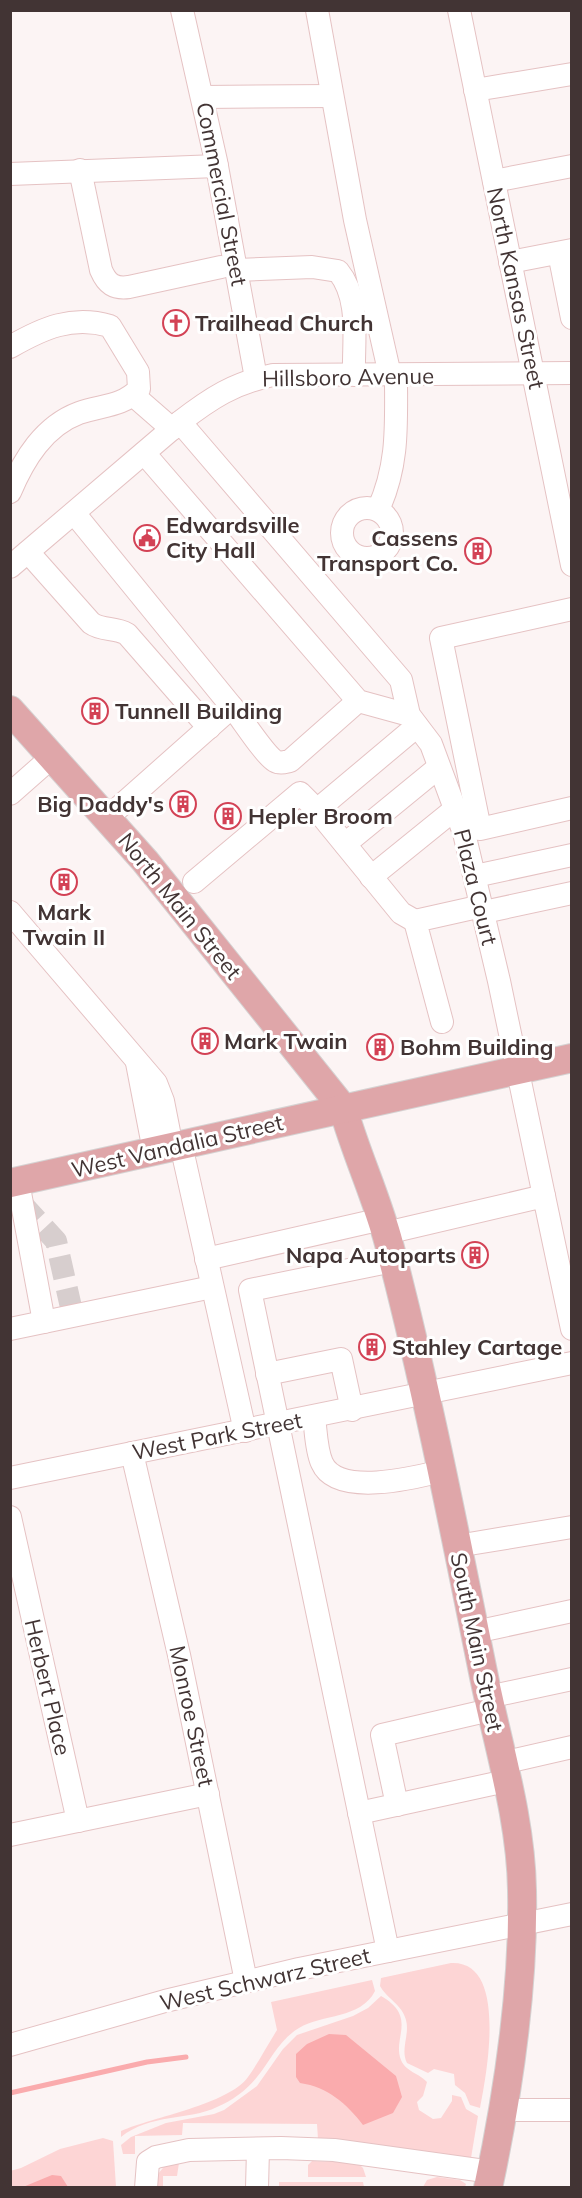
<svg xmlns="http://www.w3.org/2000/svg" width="582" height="2198" font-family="Mulish,sans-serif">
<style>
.green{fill:#fdd5d5}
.water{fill:#faabad}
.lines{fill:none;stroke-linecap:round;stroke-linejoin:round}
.stream{stroke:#faabad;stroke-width:5}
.minor-tunnel{stroke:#d7cece;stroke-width:22;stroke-dasharray:22 11;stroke-linecap:butt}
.minor-casing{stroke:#e5c2c3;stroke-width:24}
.major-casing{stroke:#d5d2d2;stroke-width:30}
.minor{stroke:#fff;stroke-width:22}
.major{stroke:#dfa6a9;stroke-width:28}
.labels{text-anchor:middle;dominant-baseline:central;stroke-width:6;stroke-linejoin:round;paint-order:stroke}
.street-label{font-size:22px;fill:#423434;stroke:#fff}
.poi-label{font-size:22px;font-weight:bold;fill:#423434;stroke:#fff;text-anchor:start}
</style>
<rect width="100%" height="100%" fill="#fcf4f4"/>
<g class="green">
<path d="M451,1963c58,-3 35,114 29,145l-10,-3 -5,-12 -10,-8 -1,-11 -20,-5 -6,4 -21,-10c-7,-14 3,-28 -1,-43 -4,-16 -19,-21 -26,-34l1,-8z"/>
<path d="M372,1980l3,11c-14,28 -53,23 -76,37 -20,12 -28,32 -42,49 -9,12 -25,24 -40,30 -29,14 -66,6 -96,30v-6c32,-14 108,-27 127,-54 10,-14 19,-31 29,-47l-6,-28z"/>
<path d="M381,1996c37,21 11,42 20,64 5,12 18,13 26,22l-4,14 -6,6 2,8 14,9 8,-1 11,-17v-6l9,2 5,12 12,7 -7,42 -153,-19 -1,-15 -134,-1 -1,12 -47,1v18h-12l-2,-9 10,-8 35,-14 48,-9 10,-4 33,-24 26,-37 14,-14 56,-19 15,-8z"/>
<polygon points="103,2138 113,2141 116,2187 11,2187 10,2171 21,2168 60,2149"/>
<polygon points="312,2161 358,2163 363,2168 366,2177 308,2177 308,2165"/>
<polygon points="167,2163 179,2163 177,2176 163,2176 163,2187 158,2188 158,2174"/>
<polygon points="437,2177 460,2180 466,2184 465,2187 423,2187 427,2180"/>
<polygon points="279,2182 363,2182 364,2187 279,2187"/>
</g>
<g class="water">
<path d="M329,2034l17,1 50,41 6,21 -9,16 -30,12c-16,-21 -35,-38 -63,-42l-4,-6v-23l11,-10z"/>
<polygon points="52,2175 61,2176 68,2187 23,2187"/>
</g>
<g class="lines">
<polyline class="stream" points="10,2093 147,2062 186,2057"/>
<polyline class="minor-tunnel" points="22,1204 56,1241 73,1316"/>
<defs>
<g id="minor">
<polyline points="182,10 216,161 256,378"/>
<polyline points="317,10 355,220 390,375"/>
<polyline points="459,10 572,565"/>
<polyline points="475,90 572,74"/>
<polyline points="203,97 332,96"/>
<path d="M80,170l21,100c6,14 13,19 28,17l92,-20"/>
<polyline points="10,174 217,166"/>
<polyline points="494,181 572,166"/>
<polyline points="559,253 572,318"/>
<polyline points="510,262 572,250"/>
<path d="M237,270l75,-3 26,4c23,28 15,69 16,104"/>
<path d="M10,347c33,-19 62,-32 100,-21l28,46 1,17c-17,18 -38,16 -60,24 -35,13 -55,46 -69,79"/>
<polyline points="133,395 172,429"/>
<polyline points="180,422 401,680 409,715 431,744 464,833 499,981 544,1196"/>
<polyline points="144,453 358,701 409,715"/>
<circle cx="367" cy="533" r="25"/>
<path d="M378,510c21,-46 18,-86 18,-135"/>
<polyline points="74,513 232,707"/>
<path d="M28,552l63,71c11,8 24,4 36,11l82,94"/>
<path d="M10,567l170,-145c31,-24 54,-39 93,-47l299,-2"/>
<polyline points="572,609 441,638 480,829 572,808"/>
<polyline points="10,794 52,757"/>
<path d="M107,818l125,-111c10,12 32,47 43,54 5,3 10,1 15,0l68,-60"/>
<polyline points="345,844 439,767"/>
<polyline points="475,876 572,855"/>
<polyline points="371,877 455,809"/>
<polyline points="194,882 300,793 317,810"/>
<polyline points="10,912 156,1083 163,1101 172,1147"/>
<polyline points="484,912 572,893"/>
<polyline points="415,921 401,913 317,810 417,726"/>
<polyline points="442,1022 415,921 482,906"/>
<polyline points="137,1063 154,1151"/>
<polyline points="181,1145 245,1431"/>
<polyline points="18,1182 44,1322"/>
<polyline points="386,1233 544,1196 572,1329"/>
<polyline points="206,1259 382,1219"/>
<polyline points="10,1329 212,1287"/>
<polyline points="267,1374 341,1359 352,1410"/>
<path d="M314,1417c2,14 2,33 8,46 15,34 92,15 119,8"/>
<polyline points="132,1453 179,1655 246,1981"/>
<polyline points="10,1478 572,1363"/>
<polyline points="10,1517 78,1821"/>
<polyline points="457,1546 572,1527"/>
<polyline points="475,1632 572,1611"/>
<polyline points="488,1697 572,1679"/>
<polyline points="502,1763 572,1747"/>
<polyline points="397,1805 382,1735 490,1710"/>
<polyline points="359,1813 506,1781"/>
<polyline points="10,1835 208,1794"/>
<polyline points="388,1951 250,1290 393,1261"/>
<polyline points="10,2045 165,2001 299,1969 572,1914"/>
<polyline points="503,2110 572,2110"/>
<polyline points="146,2188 148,2162 156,2157 189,2150 281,2148 334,2150 492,2172"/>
<polyline points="257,2188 258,2149"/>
</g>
<g id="major">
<path d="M10,710l135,151 198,247c13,46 34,90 46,136 37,141 65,285 94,428 14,71 38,145 39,218 2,96 -14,204 -34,298"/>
<polyline points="10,1183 572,1058"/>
</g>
</defs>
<use href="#minor" class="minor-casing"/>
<use href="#major" class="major-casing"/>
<use href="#minor" class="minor"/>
<use href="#major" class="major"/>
</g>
<defs>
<symbol id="church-ring" viewBox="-11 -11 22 22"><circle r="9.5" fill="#fff" stroke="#d34255" stroke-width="1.5"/><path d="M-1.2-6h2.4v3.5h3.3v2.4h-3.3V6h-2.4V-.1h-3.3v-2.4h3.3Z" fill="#d34255"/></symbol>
<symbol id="civic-ring" viewBox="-11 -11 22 22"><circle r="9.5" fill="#fff" stroke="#d34255" stroke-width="1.5"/><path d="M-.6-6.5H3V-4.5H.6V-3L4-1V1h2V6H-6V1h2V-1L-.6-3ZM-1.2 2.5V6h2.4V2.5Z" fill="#d34255"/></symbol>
<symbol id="building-ring" viewBox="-11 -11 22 22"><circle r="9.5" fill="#fff" stroke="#d34255" stroke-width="1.5"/><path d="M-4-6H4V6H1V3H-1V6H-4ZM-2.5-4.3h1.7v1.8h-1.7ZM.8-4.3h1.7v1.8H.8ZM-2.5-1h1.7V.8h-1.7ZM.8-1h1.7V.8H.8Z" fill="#d34255"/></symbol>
</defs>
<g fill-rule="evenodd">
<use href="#church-ring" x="161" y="308" width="30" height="30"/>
<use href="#civic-ring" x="132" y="523" width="30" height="30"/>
<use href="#building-ring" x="463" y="536" width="30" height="30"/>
<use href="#building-ring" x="80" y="696" width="30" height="30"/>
<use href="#building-ring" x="168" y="789" width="30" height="30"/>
<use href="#building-ring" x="213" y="801" width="30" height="30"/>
<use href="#building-ring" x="49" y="867" width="30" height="30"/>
<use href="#building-ring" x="190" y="1026" width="30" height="30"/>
<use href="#building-ring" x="365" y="1032" width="30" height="30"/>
<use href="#building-ring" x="460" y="1240" width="30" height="30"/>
<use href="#building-ring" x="357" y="1332" width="30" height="30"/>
</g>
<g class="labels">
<g class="street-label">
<text transform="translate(222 194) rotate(79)">Commercial Street</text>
<text transform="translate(516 288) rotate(78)">North Kansas Street</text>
<text transform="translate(348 377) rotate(-1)">Hillsboro Avenue</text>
<text transform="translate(476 887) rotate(76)">Plaza Court</text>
<text transform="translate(180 906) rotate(51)">North Main Street</text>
<text transform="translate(177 1146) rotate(-13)">West Vandalia Street</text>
<text transform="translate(217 1436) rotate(-11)">West Park Street</text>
<text transform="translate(477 1642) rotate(78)">South Main Street</text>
<text transform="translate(48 1687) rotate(77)">Herbert Place</text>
<text transform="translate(192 1716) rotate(78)">Monroe Street</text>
<text transform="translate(265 1979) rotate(-13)">West Schwarz Street</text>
</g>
<g class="poi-label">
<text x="195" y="323">Trailhead Church</text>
<text x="166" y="525">Edwardsville<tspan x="166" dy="25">City Hall</tspan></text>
<text x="458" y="538" text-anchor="end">Cassens<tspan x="458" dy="25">Transport Co.</tspan></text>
<text x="115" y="711">Tunnell Building</text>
<text x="164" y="804" text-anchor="end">Big Daddy's</text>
<text x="248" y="816">Hepler Broom</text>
<text x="64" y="912" text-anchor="middle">Mark<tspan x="64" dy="25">Twain II</tspan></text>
<text x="224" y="1041">Mark Twain</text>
<text x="400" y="1047">Bohm Building</text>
<text x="456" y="1255" text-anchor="end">Napa Autoparts</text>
<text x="392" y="1347">Stahley Cartage</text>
</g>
</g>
<rect width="582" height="2198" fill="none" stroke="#423434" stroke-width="24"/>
</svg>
